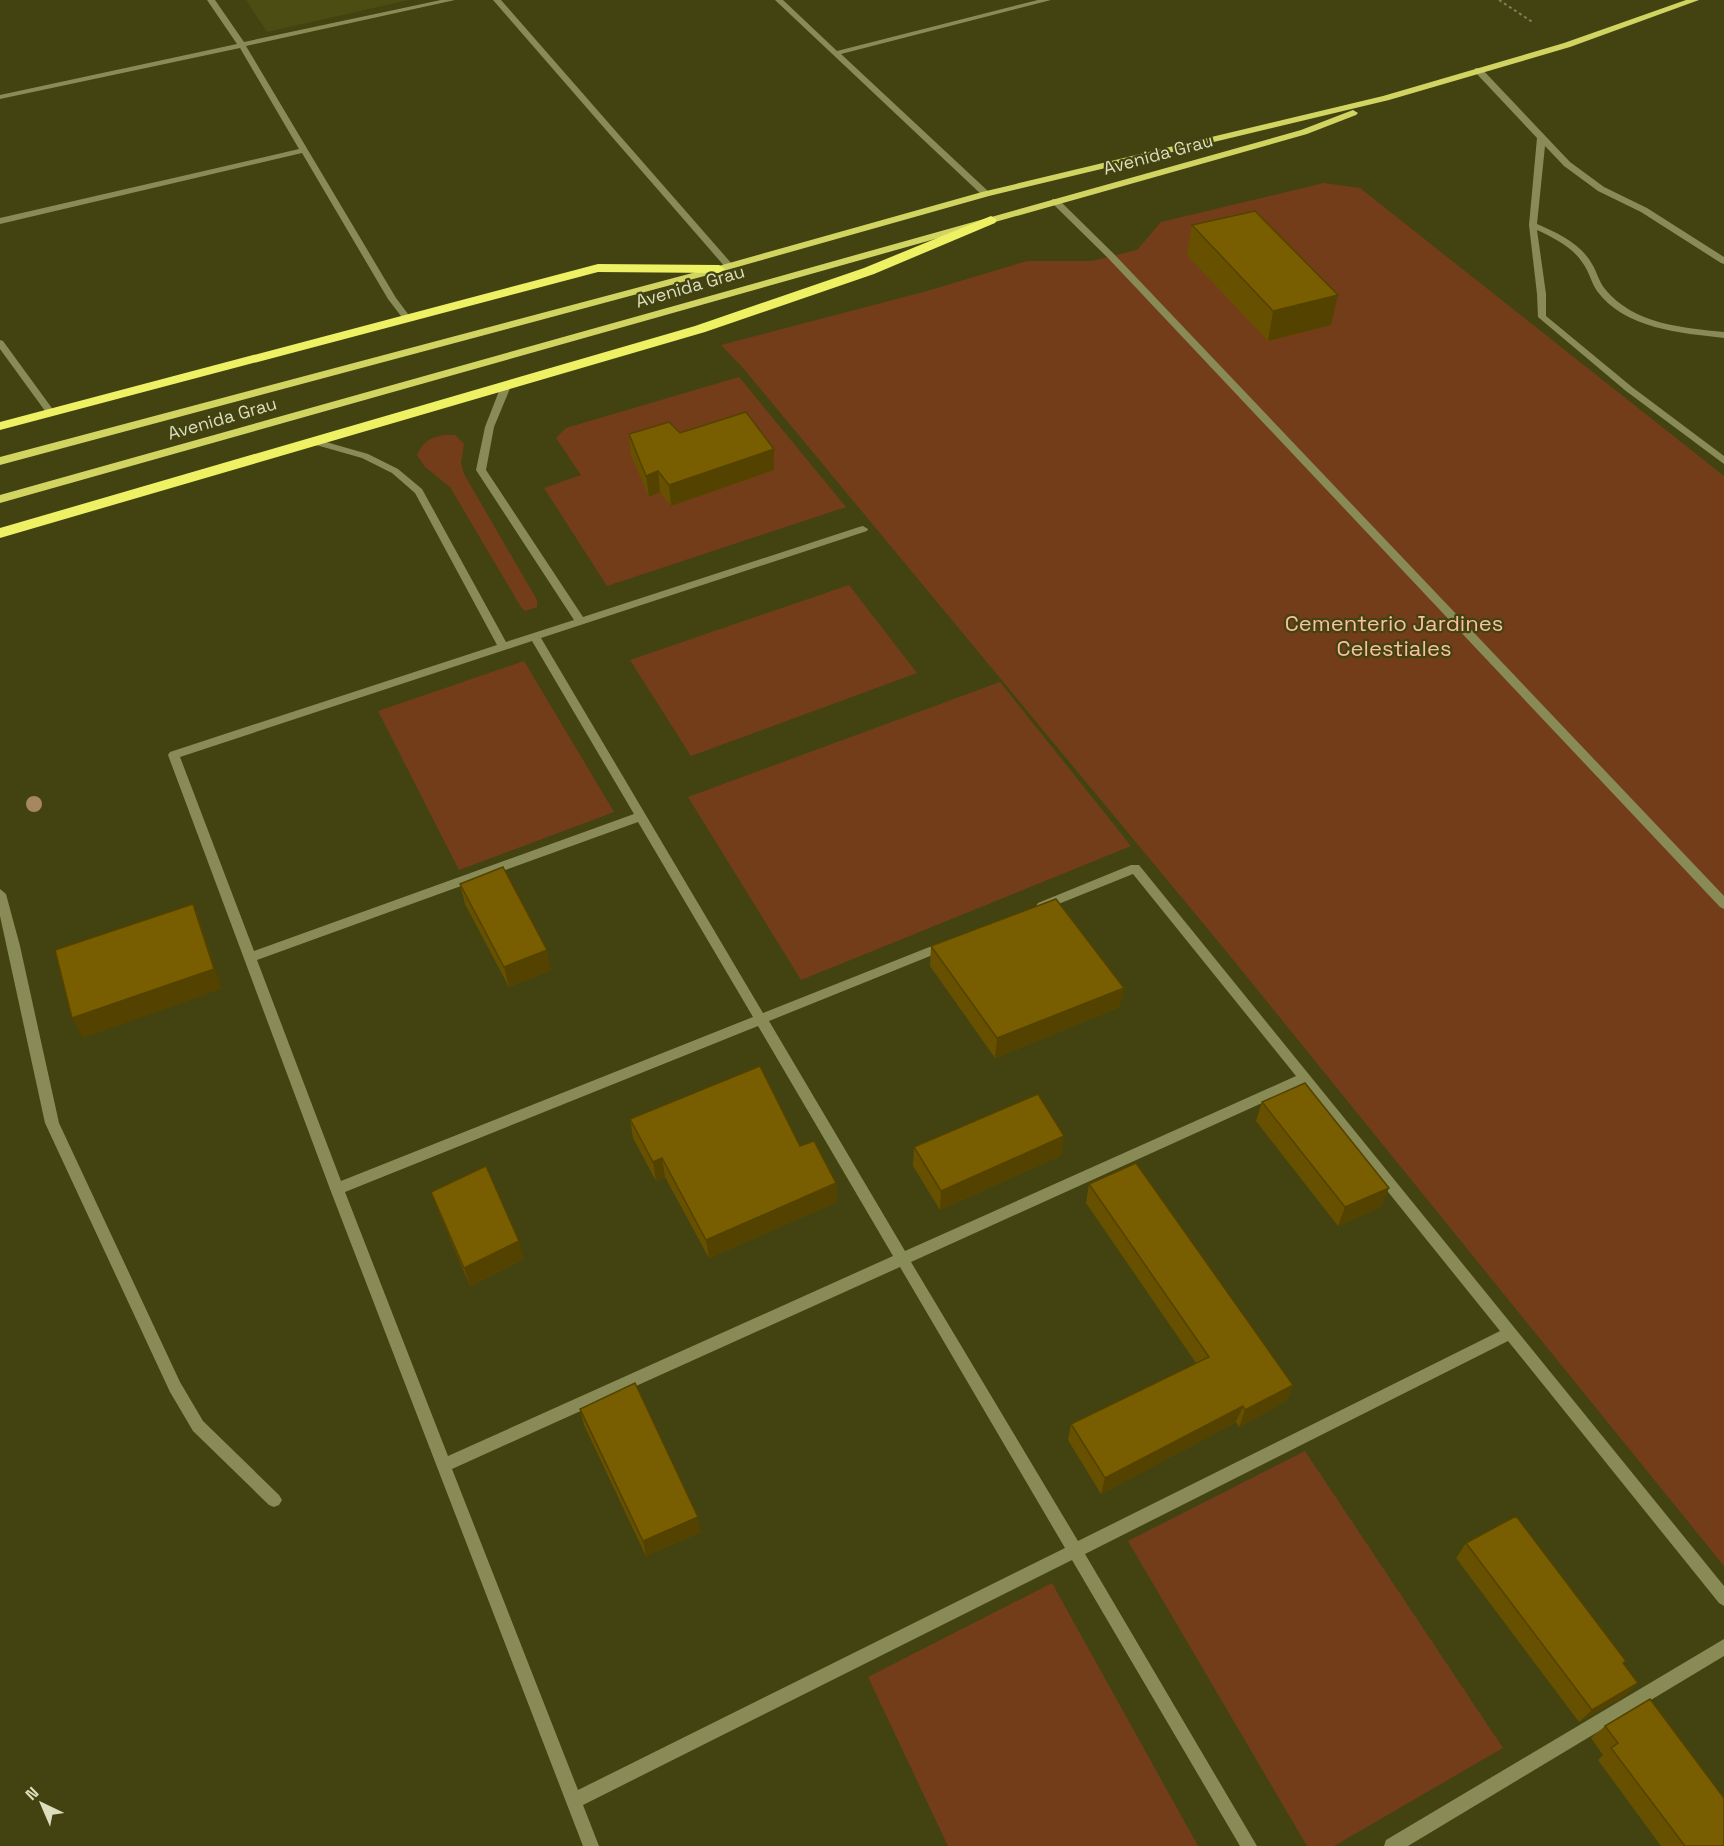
<svg xmlns="http://www.w3.org/2000/svg" width="1724" height="1846" font-family="'Space Grotesk',sans-serif">
<style>
.built{fill:#4c4d12}
.green{fill:#743d1a}
.lines{fill:none;stroke-linecap:round;stroke-linejoin:round}
.path{stroke:#808156;stroke-width:2;stroke-dasharray:3 3;stroke-linecap:butt}
.lane{fill:#898b56;fill-rule:evenodd}
.street{fill:#898b56;fill-rule:evenodd}
.primary{fill:#d2d461;fill-rule:evenodd}
.highway{fill:#eef163;fill-rule:evenodd}
.tree{fill:#a7875f}
.wall{fill:#675100}
.shaded-wall{fill:#544200}
.building{fill:#785e00;stroke:#544200;stroke-width:1.5}
.labels{text-anchor:middle;dominant-baseline:central;stroke-width:4.5;stroke-linejoin:round;paint-order:stroke}
.far-street-label{font-size:18px;fill:#dcdebd;stroke:#424310}
.park-label{font-size:22px;fill:#f9bf9f;stroke:#424310}
</style>
<rect width="100%" height="100%" fill="#424310"/>
<polygon class="built" points="246,0 409,0 267,32"/>
<g class="green">
<polygon points="1324,183 1360,188 1724,476 1724,1566 1226,951 744,369 721,345 927,291 1027,261 1091,261 1137,250 1161,222"/>
<polygon points="739,377 846,507 607,586 544,488 581,475 556,438 566,428"/>
<path d="M444,435h11l9,9 -3,19 3,11 73,126v7l-12,4 -4,-4 -71,-120 -25,-20 -8,-12c5,-13 14,-18 27,-20z"/>
<polygon points="849,585 917,673 691,756 630,660"/>
<polygon points="524,661 614,812 459,870 378,711"/>
<polygon points="1000,682 1131,846 801,980 688,797"/>
<polygon points="1305,1451 1503,1748 1334,1846 1307,1846 1128,1541"/>
<polygon points="1052,1583 1198,1846 948,1846 868,1677"/>
</g>
<g class="lines">
<polyline class="path" points="1499,0 1534,23"/>
<g class="lane">
<path d="M1475,68h6l89,94 34,25 43,21 77,49v7l-3,-1 -80,-51 -43,-21 -34,-25 -19,-20 -8,78c21,9 44,20 55,40 5,8 7,18 13,25 28,35 78,39 119,43v6c-43,-5 -99,-9 -127,-47 -6,-9 -8,-20 -15,-29 -10,-15 -28,-24 -45,-32l9,64v22l86,71 92,69v8l-98,-73 -88,-74 -1,-23 -8,-69 8,-87 -62,-66z"/>
<polygon points="1052,199 1058,199 1114,254 1724,896 1724,909 1720,907 1108,258 1052,203"/>
<polygon points="0,889 6,894 20,946 59,1123 180,1382 203,1421 279,1495 282,1500 279,1505 274,1507 269,1505 193,1431 170,1392 45,1123 0,916"/>
</g>
<g class="street">
<polygon points="207,0 215,0 244,42 441,0 455,0 246,46 396,298 411,318 410,320 404,320 388,299 302,153 0,224 0,218 299,149 240,48 0,99 0,95 237,44"/>
<polygon points="493,0 501,0 732,264 732,268 726,268"/>
<polygon points="775,0 783,0 837,51 1038,0 1051,0 841,54 989,192 989,196 983,196"/>
<polygon points="0,340 3,341 54,411 54,415 48,415 0,349"/>
<path d="M506,383l5,3 -17,41 -8,43 97,147 276,-90 4,-1 5,3 -1,2 -326,107 222,375 179,-71h8l2,3 -2,3 -181,73 136,230 391,-175 -163,-202 -87,35h-8l-2,-3 2,-3 93,-38h8l585,721v20l-5,-3 -211,-262 -423,213 172,292h-17l-168,-286 -489,245 16,41h-16l-253,-657 -162,-434 2,-3 327,-107 -82,-152 -23,-20 -30,-15 -53,-15v-4l3,-1 56,16 30,15 24,20 84,153 68,-22 -98,-150 9,-43 16,-41zM532,641l102,173 -380,137 -74,-194zM638,822l115,195 -412,164 -84,-221zM758,1026l135,230 -445,200 -103,-264zM1302,1085l198,246 -422,210 -167,-279zM900,1267l165,281 -487,242 -126,-321z"/>
<polygon points="1724,1639 1724,1656 1408,1846 1384,1846 1386,1840"/>
</g>
<g class="primary">
<polygon points="1686,0 1699,0 1570,47 1389,100 989,196 723,271 0,465 0,457 715,267 982,192 1383,96 1564,43"/>
<polygon points="1353,110 1358,113 1356,115 1307,134 0,503 0,495 1301,130"/>
</g>
<g class="highway">
<polygon points="991,216 997,220 995,223 874,274 705,332 0,538 0,528 695,326 864,268"/>
<polygon points="598,264 719,265 725,269 719,273 598,272 0,430 0,422"/>
</g>
</g>
<circle class="tree" cx="34" cy="804" r="8"/>
<g class="wall">
<polygon points="1192,225 1338,295 1331,325 1268,341 1187,255"/>
<polygon points="680,433 774,449 774,470 671,506 660,492 649,497 631,455 629,434"/>
<polygon points="460,884 551,970 509,987 465,904"/>
<polygon points="931,946 1120,1007 995,1058 930,966"/>
<polygon points="1262,1102 1382,1206 1338,1226 1256,1121"/>
<polygon points="630,1119 800,1146 836,1183 837,1202 709,1258 665,1177 656,1181 633,1138"/>
<polygon points="914,1147 1062,1155 940,1210 913,1166"/>
<polygon points="1089,1184 1293,1385 1286,1401 1239,1427 1236,1422 1101,1494 1068,1440 1071,1424 1196,1363 1086,1203"/>
<polygon points="431,1192 524,1259 470,1286 438,1210"/>
<polygon points="580,1409 701,1532 646,1556 584,1425"/>
<polygon points="1466,1543 1623,1664 1638,1683 1624,1696 1579,1722 1456,1558"/>
<polygon points="1605,1726 1724,1846 1661,1846 1598,1760 1603,1755 1591,1738"/>
</g>
<g class="shaded-wall">
<polygon points="1338,295 1331,325 1268,341 1273,311"/>
<polygon points="774,449 774,470 671,506 669,485"/>
<polygon points="658,471 660,492 649,497 646,476"/>
<polygon points="193,904 201,924 222,989 83,1038 72,1018"/>
<polygon points="547,950 551,970 509,987 504,967"/>
<polygon points="1124,988 1120,1007 995,1058 997,1038"/>
<polygon points="1064,1136 1062,1155 940,1210 941,1191"/>
<polygon points="662,1158 665,1177 656,1181 653,1162"/>
<polygon points="836,1183 837,1202 709,1258 706,1240"/>
<polygon points="1389,1188 1382,1206 1338,1226 1345,1207"/>
<polygon points="519,1241 524,1259 470,1286 464,1268"/>
<polygon points="1293,1385 1286,1401 1239,1427 1245,1410"/>
<polygon points="1243,1406 1236,1422 1101,1494 1105,1478"/>
<polygon points="698,1517 701,1532 646,1556 643,1541"/>
<polygon points="1638,1683 1624,1696 1579,1722 1592,1710"/>
</g>
<g class="building">
<polygon points="1255,211 1338,295 1273,311 1192,225"/>
<polygon points="746,412 774,449 669,485 658,471 646,476 629,434 669,422 680,433"/>
<polygon points="503,867 547,950 504,967 460,884"/>
<polygon points="1056,899 1124,988 997,1038 931,946"/>
<polygon points="193,904 214,969 72,1018 55,950"/>
<polygon points="760,1066 800,1146 814,1141 836,1183 706,1240 662,1158 653,1162 630,1119"/>
<polygon points="1305,1083 1389,1188 1345,1207 1262,1102"/>
<polygon points="1038,1094 1064,1136 941,1191 914,1147"/>
<polygon points="1136,1163 1293,1385 1245,1410 1243,1406 1105,1478 1071,1424 1209,1357 1089,1184"/>
<polygon points="486,1166 519,1241 464,1268 431,1192"/>
<polygon points="635,1383 698,1517 643,1541 580,1409"/>
<polygon points="1516,1516 1626,1661 1623,1663 1638,1683 1592,1710 1466,1543"/>
<polygon points="1650,1699 1724,1798 1724,1846 1685,1846 1611,1748 1618,1743 1605,1726"/>
</g>
<g class="labels">
<g class="far-street-label">
<text transform="translate(1158 154) rotate(-15)">Avenida Grau</text>
<text transform="translate(690 286) rotate(-16)">Avenida Grau</text>
<text transform="translate(222 418) rotate(-16)">Avenida Grau</text>
</g>
<g class="park-label">
<text x="1394" y="623">Cementerio Jardines<tspan x="1394" dy="25">Celestiales</tspan></text>
</g>
</g>
<g transform="translate(42 1804) rotate(316)" stroke="#424310" stroke-width="4.5" paint-order="stroke">
<path d="M0-4.5L10 22L0 15L-10 22Z" fill="#dcdebd"/>
<text y="-9" font-size="16" font-weight="bold" text-anchor="middle" fill="#dcdebd">N</text>
</g>
</svg>
